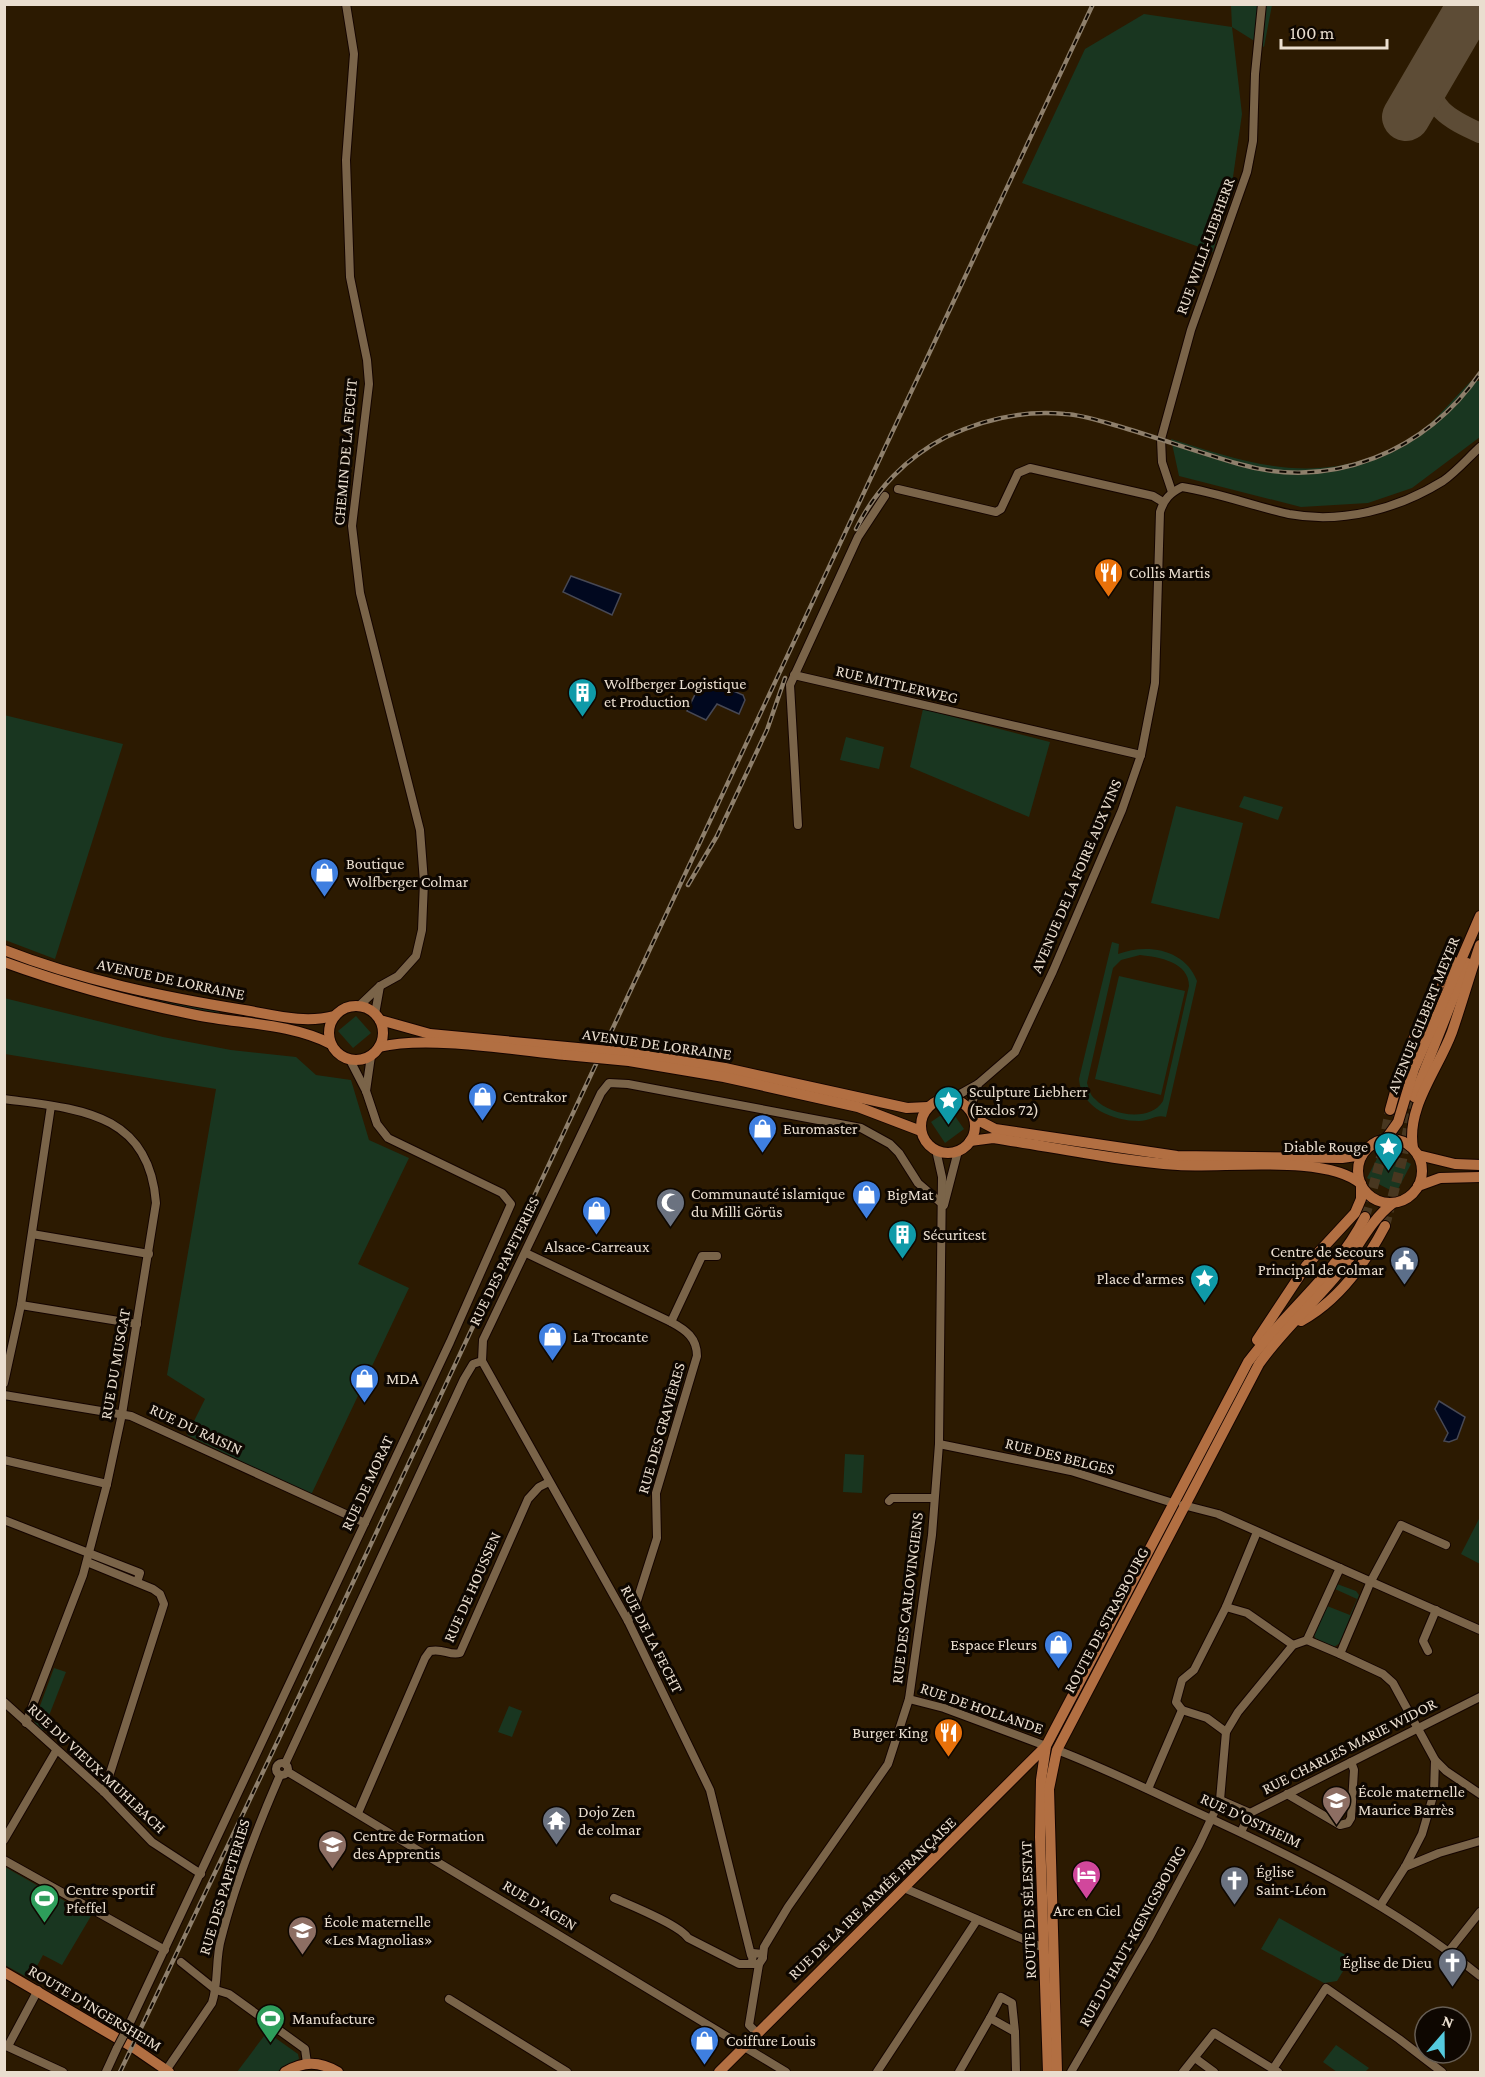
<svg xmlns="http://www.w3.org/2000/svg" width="1485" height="2077" font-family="'Crimson Pro',serif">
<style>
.green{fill:#193620;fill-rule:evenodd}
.water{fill:#01081f;stroke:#474854;stroke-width:1.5}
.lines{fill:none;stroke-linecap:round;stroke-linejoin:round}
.taxiway{stroke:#5d4c36;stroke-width:20}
.runway{stroke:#5d4c36;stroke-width:48}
.major-tunnel{stroke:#483720;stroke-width:10;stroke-dasharray:10 5;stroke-linecap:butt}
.minor-casing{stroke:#140400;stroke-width:10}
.major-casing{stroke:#140400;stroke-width:12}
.minor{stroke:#7a6449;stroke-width:8}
.major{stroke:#b26f42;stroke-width:10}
.rail-casing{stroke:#8e7f6b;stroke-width:4.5}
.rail{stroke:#0e0701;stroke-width:2;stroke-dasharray:7;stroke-linecap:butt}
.minor-bridge-casing{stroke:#140400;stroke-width:10;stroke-linecap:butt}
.major-bridge-casing{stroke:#140400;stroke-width:12;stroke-linecap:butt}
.minor-bridge{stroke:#7a6449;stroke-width:8}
.major-bridge{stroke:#b26f42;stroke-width:10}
.labels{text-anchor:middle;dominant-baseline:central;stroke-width:6;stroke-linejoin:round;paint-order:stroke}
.street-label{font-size:16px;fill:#eadecf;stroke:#0e0701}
.poi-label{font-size:16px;fill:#eadecf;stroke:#0e0701;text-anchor:start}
</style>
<rect width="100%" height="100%" fill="#2c1a01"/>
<g class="green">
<polygon points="1231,5 1272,5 1264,47 1232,27 1242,114 1232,184 1213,252 1022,183 1085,49 1144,14 1232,27"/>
<path d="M1471,381h9v56l-68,51 -44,15 -67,4 -122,-31 -8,-37c67,21 129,43 198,19 17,-6 35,-14 50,-25 19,-15 35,-35 52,-52z"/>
<polygon points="923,709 1050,742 1029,817 910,767"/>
<polygon points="4,715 123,744 55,959 5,940"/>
<polygon points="846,737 884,747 879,769 840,760"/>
<polygon points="1244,796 1283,807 1278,820 1239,807"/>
<polygon points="1176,806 1243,823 1219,919 1151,903"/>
<path d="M1112,942l7,2 -1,10c29,-11 67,-5 79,27l-31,136c-10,-3 -16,4 -27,4 -26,0 -58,-13 -60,-42zM1140,955c19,2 49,7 49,31l-26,115c-13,22 -54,14 -68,-2 -5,-4 -6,-10 -8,-16l26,-115 8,-8z"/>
<polygon points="5,953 219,1011 219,1016 106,991 5,958"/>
<polygon points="1119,976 1185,991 1161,1095 1095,1079"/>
<polygon points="4,998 163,1037 231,1050 296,1057 316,1075 351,1080 369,1140 409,1158 358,1264 409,1288 311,1495 187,1435 205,1399 167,1375 216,1089 5,1054"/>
<polygon points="356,1016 371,1033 353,1048 338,1031"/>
<polygon points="950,1109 964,1129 945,1143 931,1122"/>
<polygon points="1382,1149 1411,1164 1396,1193 1367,1178"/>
<polygon points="845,1454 864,1455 862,1493 843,1492"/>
<polygon points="1480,1517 1480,1564 1461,1554"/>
<path d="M1337,1584l19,7 3,4 -19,48 -6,4 -18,-8 -3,-5zM1335,1589l22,10 -7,16 -23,-9z"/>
<polygon points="54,1668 66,1672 43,1731 34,1722"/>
<polygon points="509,1706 522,1711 512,1737 498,1732"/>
<polygon points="5,1867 91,1916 62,1965 43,1955 30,1979 5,1965"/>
<polygon points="1279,1918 1351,1958 1337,1981 1324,1983 1261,1949"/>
<polygon points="267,2032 298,2054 299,2059 276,2072 237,2072"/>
<polygon points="1336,2045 1369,2068 1365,2072 1337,2072 1323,2062"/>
</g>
<g class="water">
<polygon points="571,576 621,594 612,615 563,592"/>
<polygon points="703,678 743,695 745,700 739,714 717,704 706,720 687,711"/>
<polygon points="1439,1401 1465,1417 1457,1439 1449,1442 1444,1441 1448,1433 1435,1409"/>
</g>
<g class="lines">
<path class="taxiway" d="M1434,69c-12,37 17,51 46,64"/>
<polyline class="runway" points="1406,117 1472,4"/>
<g class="major-tunnel">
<polyline points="1365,1217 1380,1162 1390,1110"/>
<polyline points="1385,1226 1402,1160 1414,1097"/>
</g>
<defs>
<g id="minor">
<polyline points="346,4 354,54 346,160 350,277 367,360 369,384 352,526 360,593 420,830 424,882 422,930 416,956 398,976 380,986 359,1006"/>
<polyline points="898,489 996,512 1001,509 1018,473 1030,468 1153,496 1163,502"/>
<polyline points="1172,492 1162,462 1161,439 1191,330 1247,172 1253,141 1255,74 1262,4"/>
<polyline points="794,675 1141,755"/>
<polyline points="798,825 790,685 858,537 885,496"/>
<polyline points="375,1014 380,986"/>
<polyline points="366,1091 371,1056"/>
<path d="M4,1099c73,10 145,12 152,104l-34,211 -15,70 -24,91 -57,148"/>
<path d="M951,1099l27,-15 37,-32 38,-81 69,-161 19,-55 14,-72 5,-171c4,-13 10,-19 22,-25 37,6 71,19 107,27 53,10 109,-5 154,-33 13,-9 25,-23 37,-34"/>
<polyline points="970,1110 978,1084"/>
<polyline points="944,1205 958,1151"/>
<polyline points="32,1234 149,1254"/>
<path d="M526,1253l145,69c15,8 26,16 26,34l-41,137 1,45 -23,72 -6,11"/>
<polyline points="21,1305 137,1324"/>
<polyline points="671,1322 702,1256 717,1256"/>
<polyline points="4,1383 21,1305 51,1106"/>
<polyline points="4,1395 131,1416 365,1523"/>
<polyline points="939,1444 1071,1471 1173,1503"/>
<polyline points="4,1460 107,1484"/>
<polyline points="889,1501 892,1498 934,1498"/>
<polyline points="1183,1505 1218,1514 1480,1630"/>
<polyline points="4,1520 140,1573 137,1582"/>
<polyline points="87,1562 153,1589 160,1594 164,1604 104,1792"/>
<polyline points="1340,1568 1307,1640 1340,1654 1371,1581 1401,1525 1446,1545"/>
<polyline points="1226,1607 1247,1613 1293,1645"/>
<polyline points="1428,1651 1423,1641 1436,1610"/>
<polyline points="1340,1654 1383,1674 1393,1683 1435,1760 1434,1793 1422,1834 1405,1867 1380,1906"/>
<polyline points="909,1699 944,1708 1046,1746"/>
<polyline points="4,1702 104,1792 152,1842 201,1874"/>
<polyline points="1182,1710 1207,1718 1226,1732"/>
<path d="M1057,1750c47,18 92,40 137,61 103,47 198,94 286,165"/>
<polyline points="1435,1760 1446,1771 1480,1794"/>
<circle cx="282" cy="1769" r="6"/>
<polyline points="285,1764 464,1379 473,1364 482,1361"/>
<polyline points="288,1772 786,2072"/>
<polyline points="1148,1789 1182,1710 1176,1702 1182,1680 1194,1670 1226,1607 1257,1532"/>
<polyline points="1287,1794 1340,1825 1348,1823 1351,1818 1354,1770 1351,1762"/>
<polyline points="1220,1800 1250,1813"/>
<path d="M358,1813l67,-155 5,-7c14,-3 19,5 30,2l68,-154 11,-12 10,-5"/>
<polyline points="1241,1832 1250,1813 1480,1697"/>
<polyline points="4,1840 56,1751"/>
<polyline points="4,1860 165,1950"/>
<polyline points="1405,1867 1439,1853 1480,1841"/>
<polyline points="904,1888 1044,1948"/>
<path d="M614,1898c16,7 66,27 74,40l51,26h20l4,-6 -1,-4 -9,-1 -1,9"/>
<polyline points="1449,1951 1480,1912"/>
<polyline points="751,1955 710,1790 628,1621 482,1361 483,1340 601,1093 609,1083 628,1084 861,1128 890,1144 899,1153 918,1183 940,1202"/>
<polyline points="763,1956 764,1947 788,1907 888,1764 909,1699 932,1535 939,1444 942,1177 936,1150"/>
<polyline points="181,1962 216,1990 229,1994 305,2049 307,2063"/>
<polyline points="449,1999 567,2072"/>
<polyline points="990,2018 1001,1997 1012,2003 1015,2032"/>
<polyline points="126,2031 450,1342 511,1204 502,1193 388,1138 377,1124 366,1091 350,1060"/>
<polyline points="757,2033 749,2025 759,1964"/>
<polyline points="4,2045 63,2072"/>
<polyline points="8,2046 38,1990"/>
<polyline points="1195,2058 1214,2072"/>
<path d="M167,2069l45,-66c7,-21 3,-43 9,-64 14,-56 36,-111 59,-164"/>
<polyline points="1273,2069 1326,1988 1399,2039 1442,2072"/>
<polyline points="106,2072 117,2048"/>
<polyline points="877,2072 977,1920"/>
<polyline points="959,2072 990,2018 1015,2032 1016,2072"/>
<polyline points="1071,2072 1149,1938 1199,1845 1220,1800 1226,1732 1238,1712 1293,1645 1307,1640"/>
<polyline points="1183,2072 1214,2033 1278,2072"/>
</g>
<g id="major">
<path d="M4,950c77,30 159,47 240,60 30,5 60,14 90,6"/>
<path d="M4,962c63,23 127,40 192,53 44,9 94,8 135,29"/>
<circle cx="356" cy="1033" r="27"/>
<polyline points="380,1020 430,1034 567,1047"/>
<path d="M379,1047c48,-12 135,3 187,8"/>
<polyline points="630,1053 725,1068 907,1108 928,1107"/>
<polyline points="629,1061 724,1077 858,1107 921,1131"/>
<polyline points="1414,1097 1467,963"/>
<circle cx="948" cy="1126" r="27"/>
<path d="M1390,1110c13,-52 35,-103 63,-149"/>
<polyline points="974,1118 995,1129 1177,1156 1342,1158 1356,1156 1366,1149"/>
<polyline points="1386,1139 1398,1122 1414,1069 1480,916"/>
<circle cx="1390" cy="1171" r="32"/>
<path d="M970,1141l23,-3c59,9 126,23 185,27 47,3 148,-11 183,19"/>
<path d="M1413,1148c-7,-41 25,-78 39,-116 10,-29 18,-58 28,-87"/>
<polyline points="1418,1155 1455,1164 1480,1165"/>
<polyline points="1418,1186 1440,1178 1480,1177"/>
<path d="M1301,1321c37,-20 65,-59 84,-95"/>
<polyline points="1257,1340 1306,1266 1355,1213 1361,1199 1361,1184"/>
<polyline points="1046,1746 1041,1780 1040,1837 1048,2072"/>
<polyline points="4,1972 134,2048 169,2072"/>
<path d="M285,2072c19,-11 34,-11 53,0"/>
<path d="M719,2072l327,-326 202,-384c37,-50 89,-89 117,-145"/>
<path d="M1057,2072l-8,-283 8,-39 202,-386c22,-32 52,-58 77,-88 20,-23 32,-54 57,-73"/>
</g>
</defs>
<use href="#minor" class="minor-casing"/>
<use href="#major" class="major-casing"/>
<use href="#minor" class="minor"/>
<use href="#major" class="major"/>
<defs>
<g id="rail">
<path d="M856,529c19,-39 51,-72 90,-92 38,-18 77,-27 119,-23 18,1 35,7 53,12 40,12 80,26 121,38 93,27 188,-13 241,-91"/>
<polyline points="688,885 717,836 767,730 785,678"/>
<polyline points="120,2072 333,1625 1093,4"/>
</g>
</defs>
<use href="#rail" class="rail-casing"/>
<use href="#rail" class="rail"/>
<defs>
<polyline id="minor-bridge" points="117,2048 126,2031"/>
<g id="major-bridge">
<polyline points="567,1047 630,1053"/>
<polyline points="566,1055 629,1061"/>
</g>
</defs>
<use href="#minor-bridge" class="minor-bridge-casing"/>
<use href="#major-bridge" class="major-bridge-casing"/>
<use href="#minor-bridge" class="minor-bridge"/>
<use href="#major-bridge" class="major-bridge"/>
</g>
<defs>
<symbol id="restaurant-pin" viewBox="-11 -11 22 30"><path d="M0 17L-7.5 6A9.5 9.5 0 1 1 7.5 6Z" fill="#e8710a" stroke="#0e0701"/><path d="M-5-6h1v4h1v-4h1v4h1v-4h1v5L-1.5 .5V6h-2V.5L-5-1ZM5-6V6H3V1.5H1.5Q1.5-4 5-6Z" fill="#fff"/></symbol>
<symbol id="building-pin" viewBox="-11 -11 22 30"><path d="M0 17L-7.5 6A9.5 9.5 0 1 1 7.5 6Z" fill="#0f9aa8" stroke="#0e0701"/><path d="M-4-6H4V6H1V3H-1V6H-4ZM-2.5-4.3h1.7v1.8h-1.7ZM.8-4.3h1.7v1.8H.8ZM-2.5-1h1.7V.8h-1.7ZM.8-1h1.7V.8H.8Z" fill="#fff"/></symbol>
<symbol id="shop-pin" viewBox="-11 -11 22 30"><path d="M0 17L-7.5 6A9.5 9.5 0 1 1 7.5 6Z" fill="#3f7fe0" stroke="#0e0701"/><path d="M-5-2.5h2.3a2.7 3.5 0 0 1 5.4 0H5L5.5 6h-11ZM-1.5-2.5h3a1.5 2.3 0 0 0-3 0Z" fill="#fff"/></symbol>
<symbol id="sight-pin" viewBox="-11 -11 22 30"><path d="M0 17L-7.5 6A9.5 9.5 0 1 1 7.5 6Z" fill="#0f9aa8" stroke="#0e0701"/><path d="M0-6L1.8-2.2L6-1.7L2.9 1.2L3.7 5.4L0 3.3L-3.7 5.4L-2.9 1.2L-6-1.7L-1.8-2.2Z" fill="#fff"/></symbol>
<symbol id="mosque-pin" viewBox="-11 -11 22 30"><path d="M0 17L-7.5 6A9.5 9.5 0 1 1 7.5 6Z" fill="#6b7280" stroke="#0e0701"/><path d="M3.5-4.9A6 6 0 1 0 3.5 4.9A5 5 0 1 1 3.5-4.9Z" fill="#fff"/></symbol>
<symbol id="civic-pin" viewBox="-11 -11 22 30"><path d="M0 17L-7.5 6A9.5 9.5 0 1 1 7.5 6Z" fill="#5c6f8a" stroke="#0e0701"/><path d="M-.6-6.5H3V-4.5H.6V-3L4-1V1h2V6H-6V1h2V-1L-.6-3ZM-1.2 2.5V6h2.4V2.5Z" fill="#fff"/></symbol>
<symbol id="school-pin" viewBox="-11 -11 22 30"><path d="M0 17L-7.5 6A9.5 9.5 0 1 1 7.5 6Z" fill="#8d6e63" stroke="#0e0701"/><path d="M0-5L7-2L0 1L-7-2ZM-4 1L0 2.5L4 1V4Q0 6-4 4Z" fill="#fff"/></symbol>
<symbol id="temple-pin" viewBox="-11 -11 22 30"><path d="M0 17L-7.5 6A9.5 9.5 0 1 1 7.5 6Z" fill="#6b7280" stroke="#0e0701"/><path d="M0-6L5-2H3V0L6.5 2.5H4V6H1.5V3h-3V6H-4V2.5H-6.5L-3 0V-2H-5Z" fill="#fff"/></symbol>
<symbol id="hotel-pin" viewBox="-11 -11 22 30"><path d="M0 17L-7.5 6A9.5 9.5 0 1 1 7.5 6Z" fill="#d1479c" stroke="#0e0701"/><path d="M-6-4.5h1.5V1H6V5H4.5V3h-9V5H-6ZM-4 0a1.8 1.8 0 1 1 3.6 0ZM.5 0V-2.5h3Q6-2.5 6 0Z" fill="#fff"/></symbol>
<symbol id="church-pin" viewBox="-11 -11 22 30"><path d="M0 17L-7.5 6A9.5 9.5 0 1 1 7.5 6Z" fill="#6b7280" stroke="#0e0701"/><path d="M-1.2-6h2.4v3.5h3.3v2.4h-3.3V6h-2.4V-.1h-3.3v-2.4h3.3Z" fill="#fff"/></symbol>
<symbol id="stadium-pin" viewBox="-11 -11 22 30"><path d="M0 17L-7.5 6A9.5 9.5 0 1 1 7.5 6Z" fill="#2e9e5b" stroke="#0e0701"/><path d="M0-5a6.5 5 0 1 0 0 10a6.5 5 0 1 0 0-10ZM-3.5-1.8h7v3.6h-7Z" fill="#fff"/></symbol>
</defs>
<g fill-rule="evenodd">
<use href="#restaurant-pin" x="1092" y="556" width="33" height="45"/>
<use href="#building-pin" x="566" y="676" width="33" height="45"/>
<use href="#shop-pin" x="308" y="856" width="33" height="45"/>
<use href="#shop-pin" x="466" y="1080" width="33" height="45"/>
<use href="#sight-pin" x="932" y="1084" width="33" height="45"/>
<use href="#shop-pin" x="746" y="1112" width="33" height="45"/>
<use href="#sight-pin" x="1372" y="1130" width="33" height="45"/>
<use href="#shop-pin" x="850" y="1178" width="33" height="45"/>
<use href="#mosque-pin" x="654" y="1186" width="33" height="45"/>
<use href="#shop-pin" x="580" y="1194" width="33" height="45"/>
<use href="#building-pin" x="886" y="1218" width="33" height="45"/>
<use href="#civic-pin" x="1388" y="1244" width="33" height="45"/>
<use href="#sight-pin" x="1188" y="1262" width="33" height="45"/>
<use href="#shop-pin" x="536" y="1320" width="33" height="45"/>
<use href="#shop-pin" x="348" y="1362" width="33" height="45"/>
<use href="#shop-pin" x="1042" y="1628" width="33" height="45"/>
<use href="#restaurant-pin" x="932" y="1716" width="33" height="45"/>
<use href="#school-pin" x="1320" y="1784" width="33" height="45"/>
<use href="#temple-pin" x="540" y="1804" width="33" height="45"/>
<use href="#school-pin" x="316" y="1828" width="33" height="45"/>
<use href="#hotel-pin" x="1070" y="1858" width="33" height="45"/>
<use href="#church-pin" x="1218" y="1864" width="33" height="45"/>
<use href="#stadium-pin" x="28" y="1882" width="33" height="45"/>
<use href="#school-pin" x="286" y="1914" width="33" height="45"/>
<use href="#church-pin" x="1436" y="1946" width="33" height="45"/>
<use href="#stadium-pin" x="254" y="2002" width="33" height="45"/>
<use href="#shop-pin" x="688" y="2024" width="33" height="45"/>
</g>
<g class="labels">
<g class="street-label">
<text transform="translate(1205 246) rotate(-70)">RUE WILLI-LIEBHERR</text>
<text transform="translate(345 452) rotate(-85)">CHEMIN DE LA FECHT</text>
<text transform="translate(897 684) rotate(13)">RUE MITTLERWEG</text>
<text transform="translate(1076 876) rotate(-67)">AVENUE DE LA FOIRE AUX VINS</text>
<text transform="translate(171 979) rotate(12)">AVENUE DE LORRAINE</text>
<text transform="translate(1423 1015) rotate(-68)">AVENUE GILBERT MEYER</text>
<text transform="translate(657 1044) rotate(8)">AVENUE DE LORRAINE</text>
<text transform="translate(504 1261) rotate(-64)">RUE DES PAPETERIES</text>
<text transform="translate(115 1364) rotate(-80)">RUE DU MUSCAT</text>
<text transform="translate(661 1428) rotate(-74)">RUE DES GRAVIÈRES</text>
<text transform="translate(196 1429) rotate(25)">RUE DU RAISIN</text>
<text transform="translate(1060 1456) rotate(14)">RUE DES BELGES</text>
<text transform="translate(367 1483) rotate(-65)">RUE DE MORAT</text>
<text transform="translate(472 1587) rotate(-66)">RUE DE HOUSSEN</text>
<text transform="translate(907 1598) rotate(-83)">RUE DES CARLOVINGIENS</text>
<text transform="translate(1106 1620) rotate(-62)">ROUTE DE STRASBOURG</text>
<text transform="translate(652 1639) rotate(63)">RUE DE LA FECHT</text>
<text transform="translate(982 1708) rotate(19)">RUE DE HOLLANDE</text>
<text transform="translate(1349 1746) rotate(-27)">RUE CHARLES MARIE WIDOR</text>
<text transform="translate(97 1768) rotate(43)">RUE DU VIEUX-MUHLBACH</text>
<text transform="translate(1251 1820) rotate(25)">RUE D'OSTHEIM</text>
<text transform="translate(224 1887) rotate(-73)">RUE DES PAPETERIES</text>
<text transform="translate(872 1898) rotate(-44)">RUE DE LA 1RE ARMÉE FRANÇAISE</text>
<text transform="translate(540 1905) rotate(31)">RUE D'AGEN</text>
<text transform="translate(1028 1910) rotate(-92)">ROUTE DE SÉLESTAT</text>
<text transform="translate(1132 1936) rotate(-61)">RUE DU HAUT-KŒNIGSBOURG</text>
<text transform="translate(95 2008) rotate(31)">ROUTE D'INGERSHEIM</text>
</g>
<g class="poi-label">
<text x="1129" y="572">Collis Martis</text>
<text x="604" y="683">Wolfberger Logistique<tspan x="604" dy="18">et Production</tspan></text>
<text x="346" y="863">Boutique<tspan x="346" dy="18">Wolfberger Colmar</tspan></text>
<text x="969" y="1091">Sculpture Liebherr<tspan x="969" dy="18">(Exclos 72)</tspan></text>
<text x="503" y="1096">Centrakor</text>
<text x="783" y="1128">Euromaster</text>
<text x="1368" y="1146" text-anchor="end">Diable Rouge</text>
<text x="691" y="1193">Communauté islamique<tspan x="691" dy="18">du Milli Görüs</tspan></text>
<text x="887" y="1194">BigMat</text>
<text x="923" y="1234">Sécuritest</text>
<text x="597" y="1246" text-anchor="middle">Alsace-Carreaux</text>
<text x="1384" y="1251" text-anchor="end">Centre de Secours<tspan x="1384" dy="18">Principal de Colmar</tspan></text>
<text x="1184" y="1278" text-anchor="end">Place d'armes</text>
<text x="573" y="1336">La Trocante</text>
<text x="386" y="1378">MDA</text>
<text x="1037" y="1644" text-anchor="end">Espace Fleurs</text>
<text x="928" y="1732" text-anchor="end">Burger King</text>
<text x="1358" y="1791">École maternelle<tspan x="1358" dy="18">Maurice Barrès</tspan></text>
<text x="578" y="1811">Dojo Zen<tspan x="578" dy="18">de colmar</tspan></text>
<text x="353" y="1835">Centre de Formation<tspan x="353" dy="18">des Apprentis</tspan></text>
<text x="1256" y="1871">Église<tspan x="1256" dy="18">Saint-Léon</tspan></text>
<text x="66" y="1889">Centre sportif<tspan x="66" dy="18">Pfeffel</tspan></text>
<text x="1087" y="1910" text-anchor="middle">Arc en Ciel</text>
<text x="324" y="1921">École maternelle<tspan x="324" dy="18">«Les Magnolias»</tspan></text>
<text x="1432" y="1962" text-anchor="end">Église de Dieu</text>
<text x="292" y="2018">Manufacture</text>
<text x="726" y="2040">Coiffure Louis</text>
</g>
</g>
<rect width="1485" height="2077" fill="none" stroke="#eadecf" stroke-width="12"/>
<g transform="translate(1443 2035) rotate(20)"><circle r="28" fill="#0e0701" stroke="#665d53" stroke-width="1.5"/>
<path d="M0-4.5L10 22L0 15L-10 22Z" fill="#55cade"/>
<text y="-9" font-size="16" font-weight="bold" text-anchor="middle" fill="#eadecf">N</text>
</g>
<path d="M1281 39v9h106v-9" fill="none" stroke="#eadecf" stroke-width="3"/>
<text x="1290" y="39" font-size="18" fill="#eadecf" stroke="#0e0701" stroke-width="4.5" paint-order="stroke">100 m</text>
</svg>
